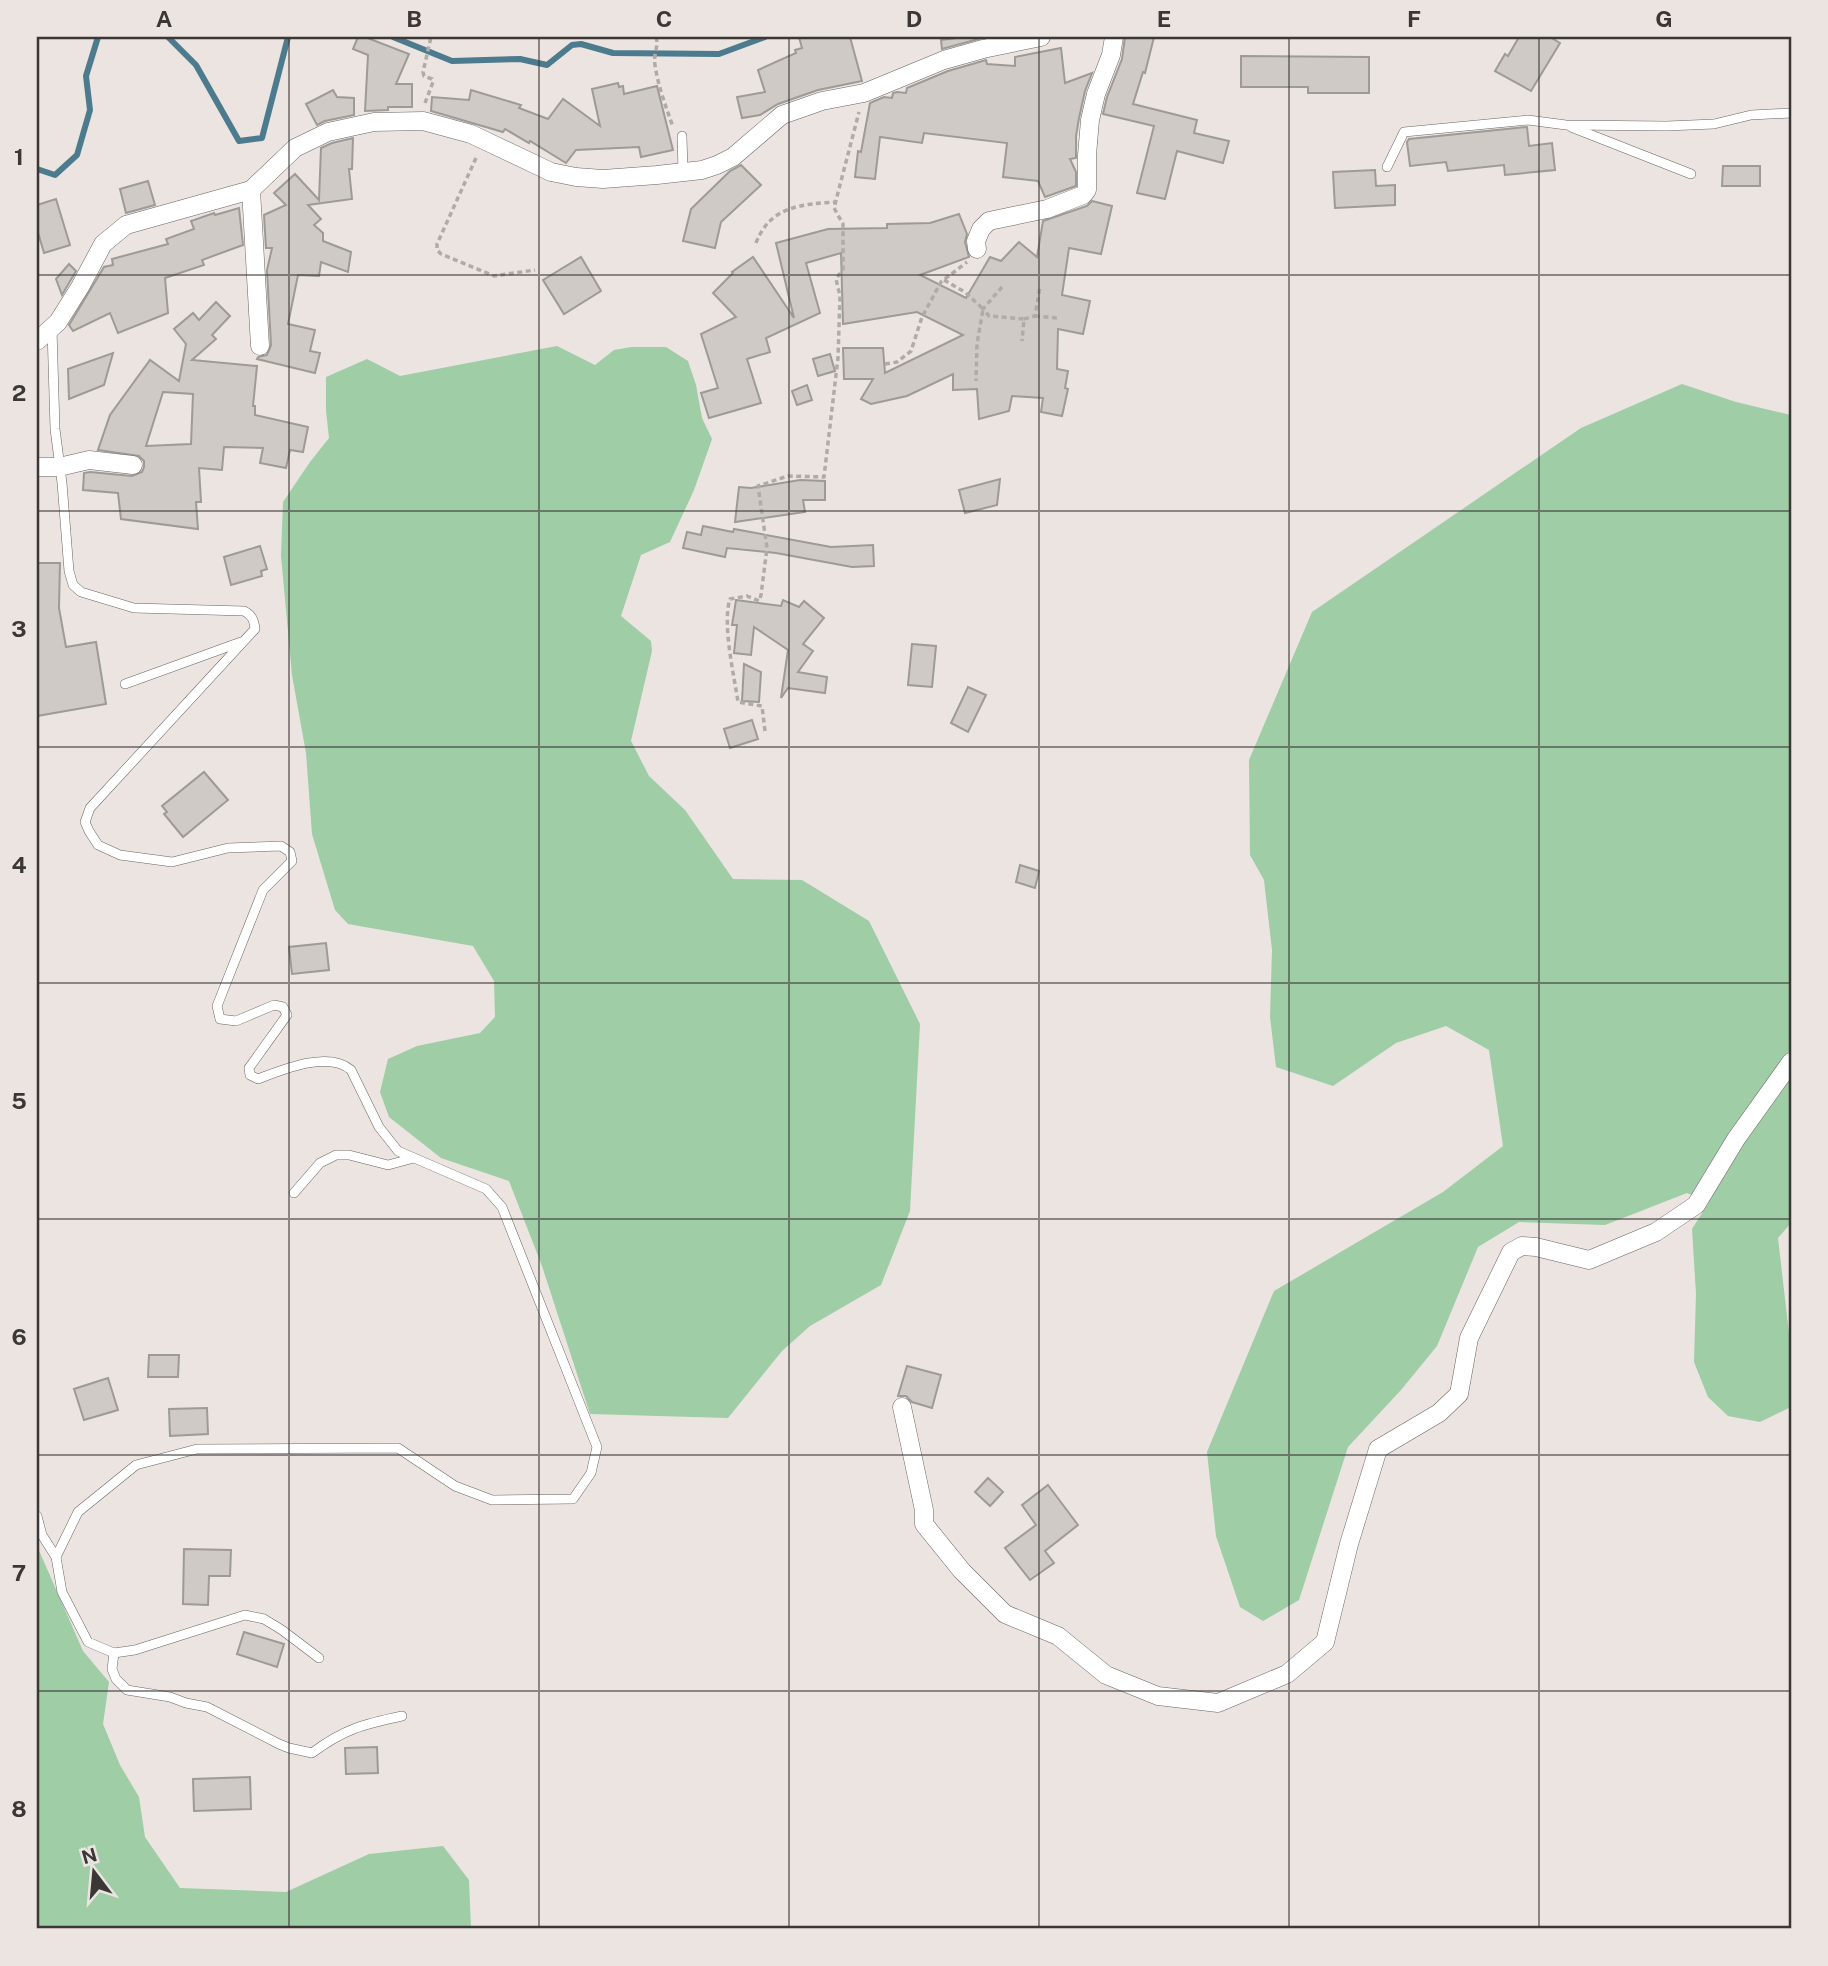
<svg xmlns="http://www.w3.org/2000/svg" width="1828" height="1966" font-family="'Public Sans',sans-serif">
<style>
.green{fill:#9ecda6}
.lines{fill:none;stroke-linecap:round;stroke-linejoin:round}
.stream{stroke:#4d7b8e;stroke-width:6}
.building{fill:#cfcac5;stroke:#9e9a95;stroke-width:2;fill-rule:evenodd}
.lane-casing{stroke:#6a6461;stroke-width:10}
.street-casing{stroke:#6a6461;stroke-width:19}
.path{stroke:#b1aba8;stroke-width:3.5;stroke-dasharray:5 3.5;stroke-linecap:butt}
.lane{stroke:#fff;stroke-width:9}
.street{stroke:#fff;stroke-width:18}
.grid{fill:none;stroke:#3a3736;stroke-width:2;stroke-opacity:0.55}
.neatline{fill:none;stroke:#3a3736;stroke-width:2.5}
.grid-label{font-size:23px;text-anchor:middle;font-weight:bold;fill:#3a3736}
</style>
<rect width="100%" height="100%" fill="#ebe4e0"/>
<g class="green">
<polygon points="557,346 595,365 614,350 631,347 666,347 688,361 696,385 702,418 712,439 694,490 670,542 641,555 621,616 651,641 652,651 631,741 649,776 685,810 733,879 802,880 869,921 920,1024 910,1211 881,1285 810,1326 782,1351 728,1418 590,1414 542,1266 509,1181 441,1158 389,1117 380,1092 388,1059 417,1046 480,1033 495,1017 494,981 473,946 348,924 335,910 312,834 306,753 292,675 281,556 283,502 310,462 329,438 326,411 326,377 367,359 400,376"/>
<polygon points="1682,384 1736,402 1791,415 1791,1223 1778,1238 1791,1351 1791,1407 1760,1422 1728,1416 1708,1397 1694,1362 1696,1294 1692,1229 1709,1202 1687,1193 1605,1225 1519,1222 1478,1247 1437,1346 1401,1390 1348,1447 1299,1600 1263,1621 1240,1607 1216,1536 1207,1452 1274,1291 1443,1192 1503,1146 1489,1050 1446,1026 1396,1043 1333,1086 1276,1067 1270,1017 1272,950 1264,880 1250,855 1249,760 1312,612 1581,428"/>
<polygon points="37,1546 83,1651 109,1682 103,1724 120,1765 139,1797 145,1837 180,1888 286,1892 369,1854 443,1846 469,1880 471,1929 37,1929"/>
</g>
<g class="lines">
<g class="stream">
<polyline points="168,37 196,65 239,141 262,138 288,37"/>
<polyline points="393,37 452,61 520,59 547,65 572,45 581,44 613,53 719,54 765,37"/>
<polyline points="37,169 55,175 77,155 90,110 86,76 98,37"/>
</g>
</g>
<g class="building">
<polygon points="358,37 365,37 409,54 396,84 412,84 412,107 388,107 388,110 365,111 368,55 353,49"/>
<polygon points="799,37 850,37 862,81 818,90 778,104 760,115 742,118 737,97 765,92 758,70 796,53 795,50 802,48"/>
<polygon points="964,37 982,38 942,49 941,40"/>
<polygon points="1125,37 1154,37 1145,73 1143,72 1133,104 1197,120 1194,133 1229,141 1223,163 1177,151 1165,199 1137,193 1154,126 1103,114 1107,97 1122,59"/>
<polygon points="1519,37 1550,37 1560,43 1531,91 1495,71 1505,54 1508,56"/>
<polygon points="1061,48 1065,83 1092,73 1085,91 1079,118 1076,136 1076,158 1070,159 1076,172 1076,186 1045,197 1038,181 1003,177 1007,143 924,133 922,143 880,137 875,179 855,177 858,151 861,152 870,103 884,97 892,98 893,93 897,92 906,93 907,88 948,71 986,60 987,64 1015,66 1015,57"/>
<polygon points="1241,56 1369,57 1369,93 1308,93 1308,87 1241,87"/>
<polygon points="618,83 619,87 623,86 624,94 657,86 673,150 641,157 639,147 576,150 566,163 530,141 529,143 505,129 503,132 431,111 432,97 469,100 471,90 521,105 519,108 548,119 563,99 600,126 592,89"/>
<polygon points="333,90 337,97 354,98 354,115 325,121 317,125 306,104"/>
<polygon points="1527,127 1529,146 1552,143 1555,170 1505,175 1504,165 1448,171 1446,162 1410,166 1407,142 1409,139"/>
<polygon points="353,138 352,169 349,169 352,199 308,205 321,219 314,225 323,233 323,241 351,252 348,272 321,262 319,276 298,275 288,324 315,330 310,351 320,353 315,373 257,359 258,357 267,355 271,345 267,270 272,248 266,248 264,215 286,205 274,193 295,174 319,200 321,148 332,143"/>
<polygon points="741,165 761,185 721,222 715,248 683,241 691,209 730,171"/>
<polygon points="1723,166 1760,166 1760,186 1722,186"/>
<polygon points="1375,170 1376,186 1395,185 1395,205 1335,208 1333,172"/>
<polygon points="148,181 155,205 126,213 120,189"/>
<polygon points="56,199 70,245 44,253 37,229 37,205"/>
<polygon points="1092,201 1112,206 1101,254 1069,248 1062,295 1090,301 1083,334 1058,329 1057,369 1068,371 1065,388 1068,389 1062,416 1041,412 1043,398 1012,396 1009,411 979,419 977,389 953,390 953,374 907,396 871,404 861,399 873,379 844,379 843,348 883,348 885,373 963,335 917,312 843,324 841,253 806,263 820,313 766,338 770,352 747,359 761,403 709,418 701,393 718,388 701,334 736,317 713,293 733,273 732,272 753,257 794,318 776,243 828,229 887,228 887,224 930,223 959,214 967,234 965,242 969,257 920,275 966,298 990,257 1001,261 1019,242 1037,257 1043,221 1087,206"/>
<polygon points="239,208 243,245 202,260 204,265 165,278 168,313 118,333 110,313 73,331 69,325 104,267 113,265 112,259 168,244 166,239 194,229 191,221 214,213 215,215"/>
<polygon points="581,257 601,291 564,314 543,280"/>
<polygon points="69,264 76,271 62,295 56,279"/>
<path d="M216,302l14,14 -18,19 4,4 -24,21 65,6 -4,40h2v9l53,12 -5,25 -13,-2 -4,18 -26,-5 3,-15 -39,-1 -2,23 -23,-2 2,34h-5l2,27 -77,-10 -3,-26 -35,-3 1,-17 6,-1 42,4 10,-4 2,-5v-6l-5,-5 -41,-6 12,-35 40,-55 29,21 7,-37 -12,-15 19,-16 6,7zM163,392l30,2 -2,50 -45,2z"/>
<polygon points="113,353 104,385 69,399 68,369"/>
<polygon points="830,354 835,371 818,376 813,359"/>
<polygon points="807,385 812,400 797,405 792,391"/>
<polygon points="1000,479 997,505 965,513 959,490"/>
<polygon points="800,480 825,481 825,500 803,500 805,512 735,522 739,487 751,488"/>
<polygon points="703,526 733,532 734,529 831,547 873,545 874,566 852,567 776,553 727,548 725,557 683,548 687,532 701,535"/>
<polygon points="260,546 267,569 261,571 262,576 231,585 224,557"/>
<polygon points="37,563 60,563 59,608 66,647 96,642 106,704 37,716"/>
<polygon points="736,600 781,606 783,600 799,607 804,601 824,618 803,644 813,651 798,672 827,677 825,693 788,688 781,698 788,650 754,627 751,655 734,653 737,625 732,625"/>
<polygon points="912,644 936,646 932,687 908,685"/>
<polygon points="744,664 761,672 759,702 742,701"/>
<polygon points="968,687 986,695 968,732 951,723"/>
<polygon points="752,720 758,739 730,748 724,729"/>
<polygon points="204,772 228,800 183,837 164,814 167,812 162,806"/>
<polygon points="1020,865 1039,871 1035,888 1016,882"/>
<polygon points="326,943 329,970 292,974 289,947"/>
<polygon points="149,1355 179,1355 178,1377 148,1377"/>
<polygon points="907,1366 941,1375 932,1408 912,1402 906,1396 898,1396"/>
<polygon points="108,1378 118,1410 84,1420 74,1389"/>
<polygon points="207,1408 208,1434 170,1436 169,1409"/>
<polygon points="988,1478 1003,1492 990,1506 975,1492"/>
<polygon points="1048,1485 1078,1525 1045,1551 1054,1563 1030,1580 1005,1548 1036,1525 1022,1505"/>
<polygon points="184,1549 231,1550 230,1576 209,1576 208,1605 183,1604"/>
<polygon points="244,1632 284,1644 277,1667 237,1654"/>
<polygon points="377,1747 378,1773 346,1774 345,1748"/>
<polygon points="250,1777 251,1809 194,1811 193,1779"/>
</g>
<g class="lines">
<defs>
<g id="lane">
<polyline points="1571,127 1691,174"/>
<polyline points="682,136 683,172"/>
<polyline points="1387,167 1404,132 1528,120 1566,125 1667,126 1714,124 1751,115 1791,113"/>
<path d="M52,329l3,100 7,54 7,88 4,14 8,7 53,16 110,3c8,4 10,9 11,18l-165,179 -5,14 4,9 9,14 22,10 52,7 56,-14 53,-2 9,6 2,9 -29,29 -46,116 3,13 16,2 38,-16 9,2 4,8 -38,53 1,7 8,4c24,-9 71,-29 93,-9l28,57 19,24 88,38 16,18 95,240 -6,26 -18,26 -81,1 -37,-14 -57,-38 -201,1 -61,16 -58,47 -22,45 6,35 26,50 26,11 21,-3 110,-35 19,4 18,11 37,28"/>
<polyline points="125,684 241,642"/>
<polyline points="294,1193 320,1163 336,1155 349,1155 388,1165 414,1158"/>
<polyline points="37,1516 42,1535 56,1557"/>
<path d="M114,1653l-2,16 4,10 11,11 43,7 16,6 21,4 72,37 10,4 23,5c32,-24 52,-29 90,-37"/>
</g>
<g id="street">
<polyline points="251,190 260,346"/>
<polyline points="977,249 976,241 981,229 989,221 1047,209 1083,195 1087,190 1087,155 1090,120 1096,94 1111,55 1114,37"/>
<polyline points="37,341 58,322 80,287 103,244 126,225 251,190 295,148 328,132 374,122 423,121 471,134 551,172 576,177 603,179 657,175 702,170 717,165 733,157 782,115 822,101 864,93 944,60 983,49 1041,37"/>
<polyline points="37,467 59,467 89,460 133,465"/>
<polyline points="902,1407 924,1510 924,1524 962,1571 1005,1614 1058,1636 1106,1675 1158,1696 1218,1703 1287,1674 1325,1642 1349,1544 1378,1449 1439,1413 1459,1394 1469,1338 1511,1252 1522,1246 1536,1247 1589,1260 1656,1232 1696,1205 1736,1139 1791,1062"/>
</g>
</defs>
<use href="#lane" class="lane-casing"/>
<use href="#street" class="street-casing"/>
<g class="path">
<path d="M656,37c3,10 -3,18 -1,28 3,21 11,42 18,62"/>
<polyline points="425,103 433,82 432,79 424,76 423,72 431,37"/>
<polyline points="476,158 437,244 437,250 441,254 494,276 535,270"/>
<path d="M756,243c14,-37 46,-39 81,-41"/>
<polyline points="944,280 965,292 983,309 977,344 976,381"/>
<polyline points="1002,287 983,309 989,316 1024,319 1022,341"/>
<polyline points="1035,316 1057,318"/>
<polyline points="1024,319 1035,316 1040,287"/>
<polyline points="885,364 897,362 911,351 922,317 941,282 967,262"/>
<path d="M765,731l-3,-25 -24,-4c-4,-27 -16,-78 -8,-103l17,-3 12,5 2,-6 6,-47 -9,-62 30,-10 36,1 14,-119 2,-62 -4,-17 7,-10v-45l-9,-16 25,-96"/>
</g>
<use href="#lane" class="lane"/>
<use href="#street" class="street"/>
</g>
<path class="grid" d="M289,37v1892M539,37v1892M789,37v1892M1039,37v1892M1289,37v1892M1539,37v1892M37,275h1754M37,511h1754M37,747h1754M37,983h1754M37,1219h1754M37,1455h1754M37,1691h1754"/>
<rect width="1828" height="1966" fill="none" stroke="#ebe4e0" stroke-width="77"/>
<g transform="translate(94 1872) rotate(344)" stroke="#ebe4e0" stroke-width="5" paint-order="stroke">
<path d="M0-5L12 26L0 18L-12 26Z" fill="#3a3736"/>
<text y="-10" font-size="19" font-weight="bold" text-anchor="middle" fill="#3a3736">N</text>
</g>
<rect x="38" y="38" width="1752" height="1889" class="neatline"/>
<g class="grid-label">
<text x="164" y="27">A</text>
<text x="414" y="27">B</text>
<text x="664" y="27">C</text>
<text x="914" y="27">D</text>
<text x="1164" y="27">E</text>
<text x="1414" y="27">F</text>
<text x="1664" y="27">G</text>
<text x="19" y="165">1</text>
<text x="19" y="401">2</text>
<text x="19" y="637">3</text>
<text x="19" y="873">4</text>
<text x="19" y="1109">5</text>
<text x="19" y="1345">6</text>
<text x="19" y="1581">7</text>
<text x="19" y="1817">8</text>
</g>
</svg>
